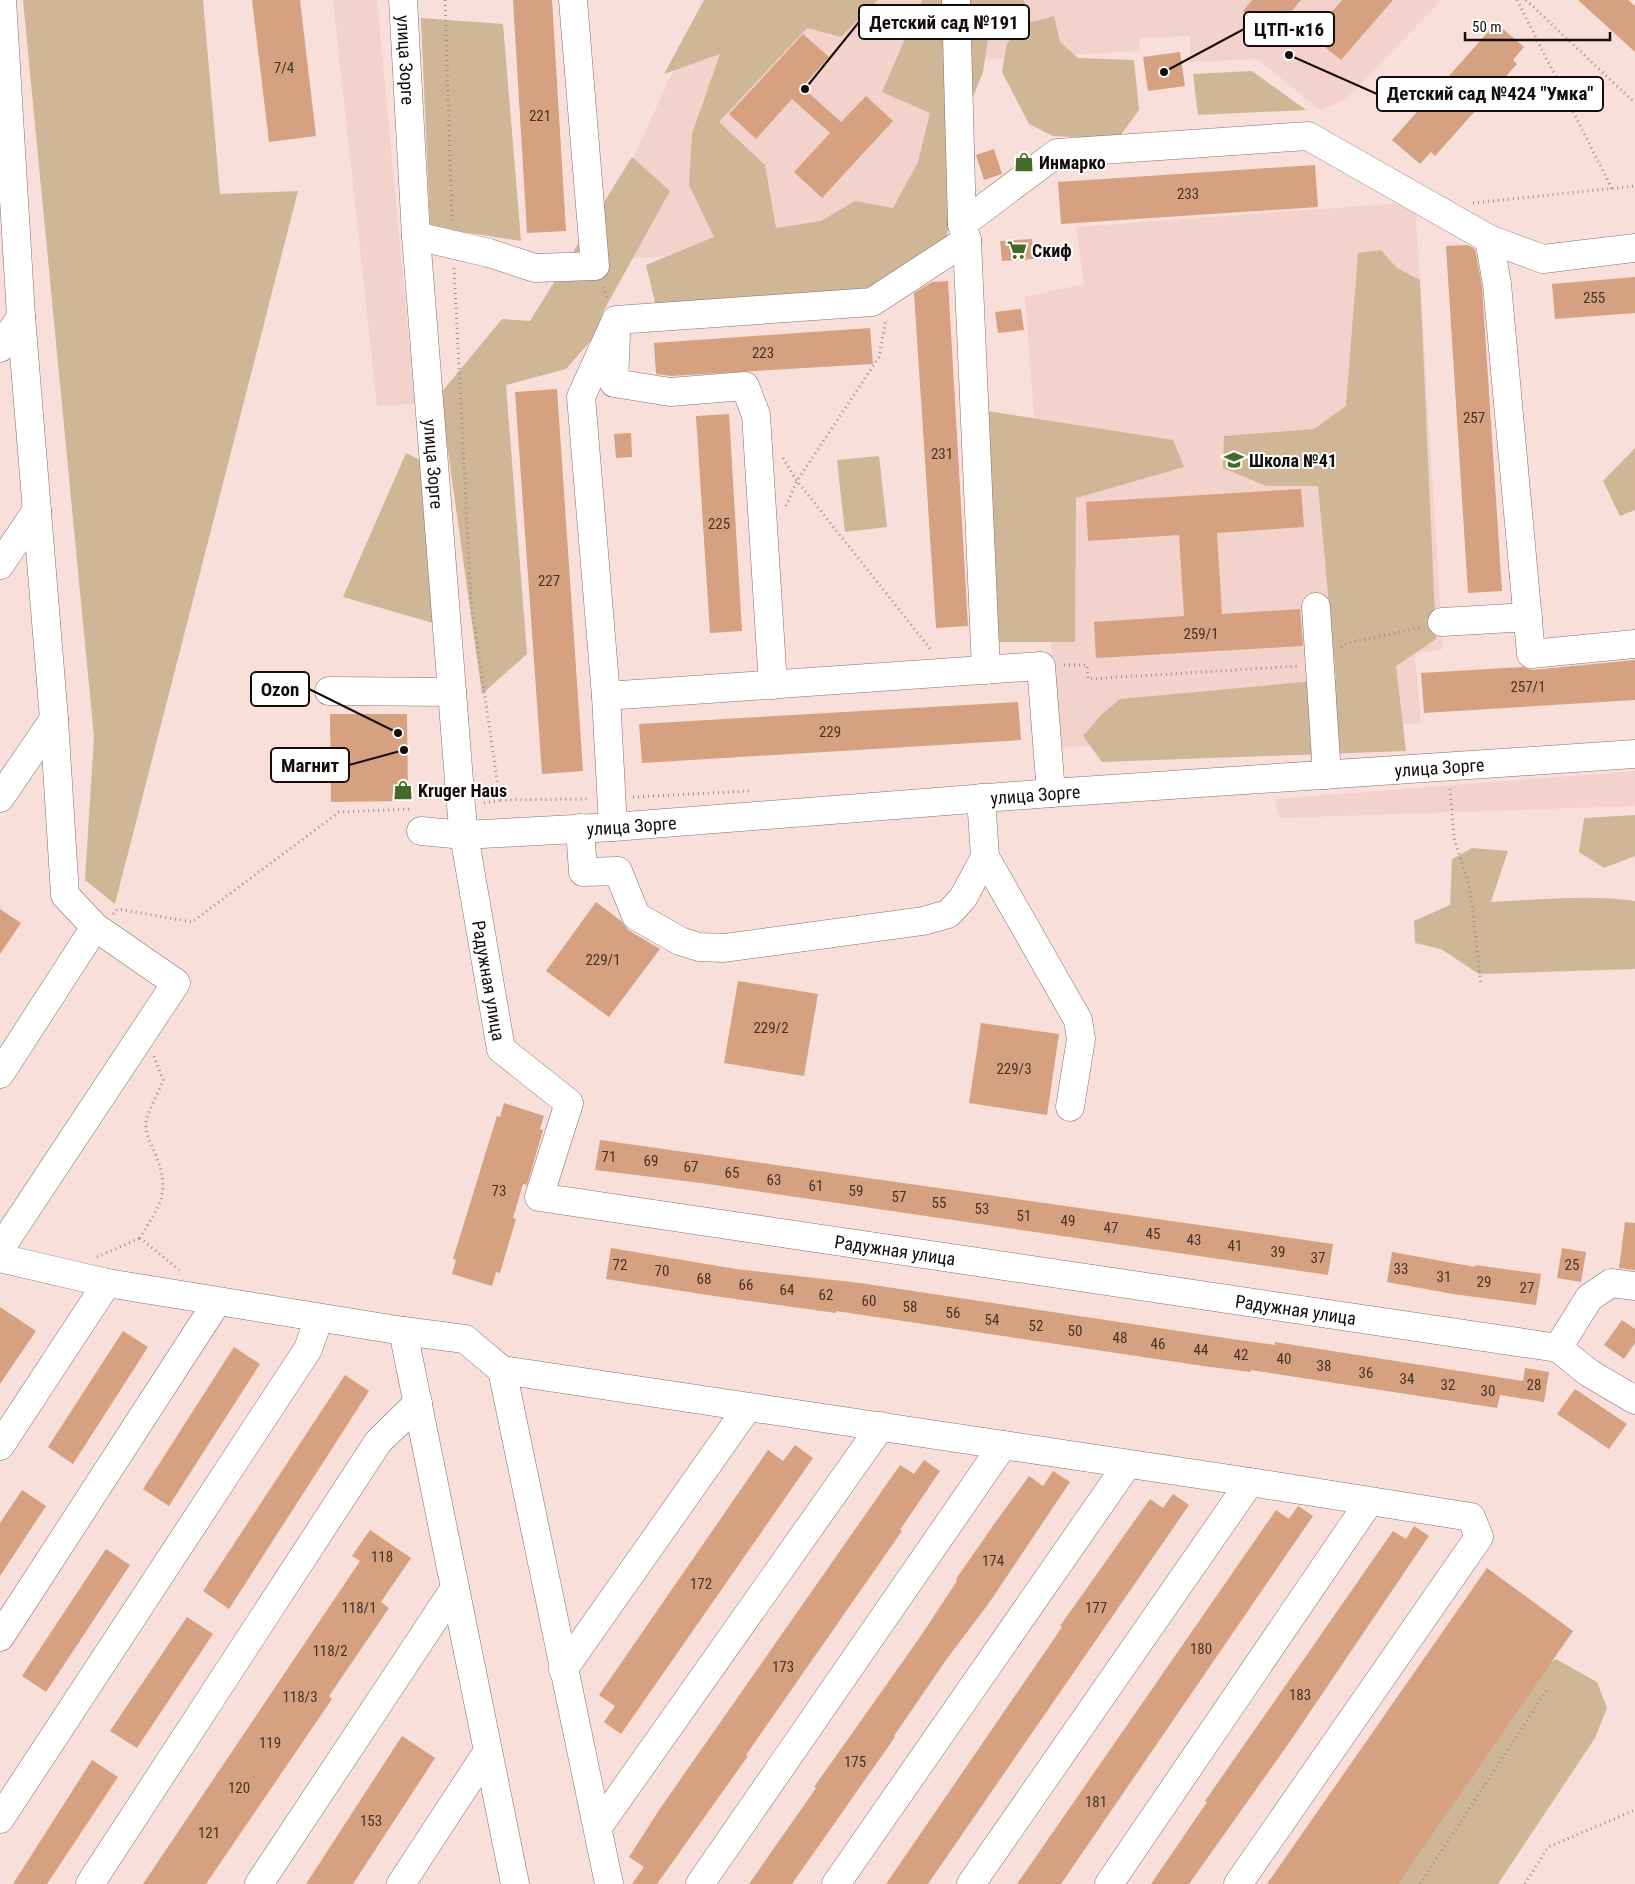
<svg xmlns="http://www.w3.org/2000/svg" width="1635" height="1884" font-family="'Roboto Condensed',sans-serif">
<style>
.built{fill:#f3d2cb}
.green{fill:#ceb697}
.building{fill:#d5a181}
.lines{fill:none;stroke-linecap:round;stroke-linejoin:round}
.minor-casing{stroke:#856f6a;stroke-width:29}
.path{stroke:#a08d89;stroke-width:3;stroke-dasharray:1 4;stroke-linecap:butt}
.minor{stroke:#fff;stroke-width:28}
.labels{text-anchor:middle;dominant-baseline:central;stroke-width:4;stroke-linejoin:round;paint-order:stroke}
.number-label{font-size:15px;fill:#453228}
.street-label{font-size:18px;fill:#150d0b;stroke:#fff}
.poi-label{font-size:18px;font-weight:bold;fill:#150d0b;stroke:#fff;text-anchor:start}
.leader{fill:none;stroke:#150d0b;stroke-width:2}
.callout-dot{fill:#150d0b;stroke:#fff;stroke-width:2}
.callout{fill:#fff;stroke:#150d0b;stroke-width:2}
.callout-label{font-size:19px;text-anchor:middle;font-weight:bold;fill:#150d0b}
</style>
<rect width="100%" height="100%" fill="#f9dfda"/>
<g class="built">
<polygon points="333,0 377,0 415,404 377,406"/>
<polygon points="705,0 940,0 952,177 918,237 614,260 622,183"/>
<polygon points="971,0 1442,0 1344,100 1320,110 1257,59 1190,62 1190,36 1140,38 1139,51 975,60"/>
<polygon points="1415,202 1443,649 1415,654 1421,723 1059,748 1025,297 1084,284 1076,227"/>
<polygon points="1635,771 1635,806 1280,818 1275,799"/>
</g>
<g class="green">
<polygon points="23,0 203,0 220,194 298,191 115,904 85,880 94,737"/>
<polygon points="704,0 878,0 841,37 807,28 719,122 765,165 776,228 821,221 855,201 893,208 918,162 930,113 882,92 922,0 1023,0 1025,3 991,19 983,72 968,110 963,162 946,239 856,314 659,319 646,265 714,237 689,185 692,134 720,54 664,74"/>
<polygon points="1054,16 1060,42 1078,58 1134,60 1139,110 1118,139 1053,136 1029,124 1002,72 1007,43 1028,23"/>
<polygon points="421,18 503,24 521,241 430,227"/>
<polygon points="1252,71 1306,110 1198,115 1193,74"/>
<polygon points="632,157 670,191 603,312 595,336 566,369 506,385 527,654 482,694 440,394 502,319 530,321"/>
<polygon points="1381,250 1397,268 1420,280 1436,639 1396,666 1406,751 1102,762 1083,736 1102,714 1120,699 1336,679 1318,486 1266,486 1223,468 1224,436 1314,429 1346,406 1358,253"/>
<polygon points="981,410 1173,440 1184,467 1076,498 1075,642 998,642"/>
<polygon points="1635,448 1635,510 1620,516 1603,481"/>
<polygon points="406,453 438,469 440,625 343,597"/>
<polygon points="879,456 887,527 845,532 837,460"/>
<polygon points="1635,815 1635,856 1604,868 1579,852 1584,818"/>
<path d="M1472,848l36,3 -17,51c48,-2 97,-8 144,-1v68l-156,5 -38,-25 -26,-6 -1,-22 36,-16 2,-46z"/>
<polygon points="1556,1659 1597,1682 1607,1708 1595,1738 1498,1884 1380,1884 1526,1679"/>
</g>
<g class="building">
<polygon points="252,0 300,0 316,136 269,142"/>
<polygon points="513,0 552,0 566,231 527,233"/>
<polygon points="1252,0 1301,0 1271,35 1243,11"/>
<polygon points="1342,0 1393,0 1341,60 1311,36"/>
<polygon points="1578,0 1628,0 1635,6 1635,52"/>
<polygon points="1496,23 1524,47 1513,60 1517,64 1435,156 1431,152 1420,164 1392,140"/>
<polygon points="803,34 829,57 802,87 841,122 866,96 893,121 822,198 794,172 830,133 792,99 756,139 729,114"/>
<polygon points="1180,52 1185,86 1148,91 1143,57"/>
<polygon points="994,149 1002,174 984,180 976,155"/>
<polygon points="1315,165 1318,207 1061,224 1058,182"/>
<polygon points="1032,239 1034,259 1002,261 1000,241"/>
<polygon points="1468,245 1475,249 1482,286 1502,591 1468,593 1446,246"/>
<polygon points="1635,277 1635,313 1555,319 1552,284"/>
<polygon points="948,281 968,626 936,628 914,293 932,282"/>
<polygon points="1021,309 1024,330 998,333 995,312"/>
<polygon points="870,328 873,364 671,376 656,374 654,343"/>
<polygon points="557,389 583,771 542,774 515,392"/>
<polygon points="729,414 742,631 710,633 696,416"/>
<polygon points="631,433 632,457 616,458 614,434"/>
<polygon points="1301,489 1304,527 1217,533 1222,614 1300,609 1303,646 1096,658 1094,622 1184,616 1179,535 1088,541 1086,502"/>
<polygon points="1635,660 1635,700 1424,713 1421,673 1523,667 1532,670"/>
<polygon points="1018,702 1021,740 642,763 639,724"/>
<polygon points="330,714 407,714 408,801 331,802"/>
<polygon points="596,902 621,921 628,930 660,949 609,1017 546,971"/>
<polygon points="0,909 21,923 0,954"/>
<polygon points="738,981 818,994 804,1076 724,1063"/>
<polygon points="981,1023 1059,1034 1047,1115 969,1103"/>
<polygon points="504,1103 544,1116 540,1129 543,1130 527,1185 523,1184 513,1218 516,1219 500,1273 496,1272 492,1286 452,1274 456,1260 453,1259 497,1116 500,1117"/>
<polygon points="600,1140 1333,1244 1328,1275 701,1183 595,1170"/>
<polygon points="1625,1222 1635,1223 1635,1270 1619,1268"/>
<polygon points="611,1248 736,1269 860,1283 1232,1339 1275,1345 1275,1342 1523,1381 1525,1368 1549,1372 1544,1402 1500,1395 1497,1408 1251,1370 1251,1372 1210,1367 836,1311 836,1313 714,1296 606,1279"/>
<polygon points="1562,1248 1586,1252 1581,1282 1557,1278"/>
<polygon points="1392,1252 1475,1267 1475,1265 1541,1274 1536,1305 1453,1294 1387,1282"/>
<polygon points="0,1307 36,1331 0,1384"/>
<polygon points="1622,1320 1635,1329 1635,1343 1624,1359 1604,1345"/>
<polygon points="123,1331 148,1347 73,1464 48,1447"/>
<polygon points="234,1347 260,1364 169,1506 143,1489"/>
<polygon points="345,1375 369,1391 229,1609 203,1591"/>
<polygon points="1575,1389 1627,1424 1609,1449 1557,1414"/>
<polygon points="795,1445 813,1458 621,1734 604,1722 615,1706 599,1695 768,1450 783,1461"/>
<polygon points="924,1460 940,1471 900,1530 902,1531 746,1755 748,1756 657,1884 632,1884 644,1867 629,1857 659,1810 900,1465 914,1474"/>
<polygon points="1053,1471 1070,1482 989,1603 946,1660 894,1736 895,1737 792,1884 749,1884 816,1788 814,1787 918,1640 957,1581 956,1579 997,1520 1029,1476 1043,1486"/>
<polygon points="22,1490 46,1506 0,1576 0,1523"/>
<polygon points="1173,1494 1189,1505 928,1884 886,1884 1062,1627 1060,1626 1150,1499 1163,1508"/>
<polygon points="1298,1506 1313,1516 1061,1884 1017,1884 1276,1510 1289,1519"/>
<polygon points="1414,1526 1429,1536 1289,1743 1189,1884 1151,1884 1207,1802 1205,1801 1393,1531 1406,1539"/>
<polygon points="370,1530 411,1558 381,1602 389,1608 329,1696 332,1699 206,1884 143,1884 360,1561 352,1556"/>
<polygon points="106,1549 130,1565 46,1692 22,1676"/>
<polygon points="1487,1568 1573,1631 1398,1884 1267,1884"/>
<polygon points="187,1617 213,1634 137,1748 110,1731"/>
<polygon points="402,1736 435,1758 353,1884 306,1884"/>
<polygon points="92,1760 118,1777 47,1884 13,1884"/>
</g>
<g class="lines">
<defs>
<g id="minor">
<path id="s1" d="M403,0l13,236 45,570 3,29 37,214 68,54 -30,94 1019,151 31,25 46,27"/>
<polyline points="956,0 962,224"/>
<polyline points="416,236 489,253 535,268 595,266 573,0"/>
<polyline points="1489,239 1543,259 1635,248"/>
<polyline points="616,335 614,383 670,392 745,386 756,415 773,685"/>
<polyline points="0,348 21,317"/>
<polyline points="0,565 37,510"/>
<polyline points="1316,607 1327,775"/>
<polyline points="1442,622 1528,617"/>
<polyline points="986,670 967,240 962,224 1057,153 1308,136 1489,239 1497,284 1531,654 1635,644"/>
<polyline points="329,691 452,692"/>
<polyline points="606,696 1041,666 1051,793"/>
<polyline points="0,798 54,719"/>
<polyline points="981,798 985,857 1078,1020 1081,1039 1070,1107"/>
<polyline points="613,827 606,696 581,397 616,320 872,302 967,240"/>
<polyline points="580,828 583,872 618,871 636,916 680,941 699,947 724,948 923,921 948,914 963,898 985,857"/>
<path id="s2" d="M421,831l43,4 149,-8 438,-34 584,-39"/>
<polyline points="0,1074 95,927"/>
<polyline points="0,1249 176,983 95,927 65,895 54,719 21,317 2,0"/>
<polyline points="0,1258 107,1283 403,1331 455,1588 259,1884"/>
<polyline points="403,1331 465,1339 502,1370 1250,1482 1471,1517 1479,1537 1238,1884"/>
<polyline points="1558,1348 1589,1298 1611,1283 1635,1286"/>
<polyline points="502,1370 609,1884"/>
<polyline points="0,1446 107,1283"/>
<polyline points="455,1588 515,1884"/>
<polyline points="0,1637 217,1302"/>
<polyline points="563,1670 748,1407"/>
<polyline points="0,1819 308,1349 319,1318"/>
<polyline points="598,1827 881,1426"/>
<polyline points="90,1884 378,1442 418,1403"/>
<polyline points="401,1884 488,1751"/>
<polyline points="700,1884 1003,1445"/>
<polyline points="836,1884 1127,1465"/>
<polyline points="971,1884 1250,1482"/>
<polyline points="1109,1884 1369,1502"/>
</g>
</defs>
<use href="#minor" class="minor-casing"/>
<g class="path">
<polyline points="445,0 452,222"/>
<polyline points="1517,0 1612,189"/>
<polyline points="1526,0 1635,103"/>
<polyline points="1473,203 1635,186"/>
<polyline points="454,268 471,602 500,800 589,799"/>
<polyline points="603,287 608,300"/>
<polyline points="783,458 797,481 932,651"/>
<polyline points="786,506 797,481 879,357 886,319"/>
<polyline points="1341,647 1347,643 1422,627"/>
<polyline points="1064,665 1087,665 1088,679 1299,666"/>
<polyline points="1450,789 1454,838 1470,889 1481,983"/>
<polyline points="633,797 749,791"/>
<polyline points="484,803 500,800"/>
<polyline points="113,914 118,909 192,922 339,812 413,809"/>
<path d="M154,1056l9,24c-4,12 -16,32 -17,43 -1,11 5,20 9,30 16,41 6,49 -15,85l39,32"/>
<polyline points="97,1257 140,1238"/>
<polyline points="1420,1884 1548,1688"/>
<polyline points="1525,1884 1548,1847 1635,1810"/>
</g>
<use href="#minor" class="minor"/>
</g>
<defs>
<symbol id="shop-bare" viewBox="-9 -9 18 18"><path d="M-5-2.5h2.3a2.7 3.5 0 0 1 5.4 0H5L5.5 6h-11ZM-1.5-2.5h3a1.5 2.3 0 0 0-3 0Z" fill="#436b27" stroke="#fff" stroke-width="2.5" paint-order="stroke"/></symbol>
<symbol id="supermarket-bare" viewBox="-9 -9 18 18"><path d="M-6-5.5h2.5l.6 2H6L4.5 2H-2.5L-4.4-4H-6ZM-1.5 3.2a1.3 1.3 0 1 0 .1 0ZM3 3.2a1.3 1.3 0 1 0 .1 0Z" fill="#436b27" stroke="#fff" stroke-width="2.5" paint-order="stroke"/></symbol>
<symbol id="school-bare" viewBox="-9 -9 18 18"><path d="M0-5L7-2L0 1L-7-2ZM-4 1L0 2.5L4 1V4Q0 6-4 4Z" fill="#436b27" stroke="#fff" stroke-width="2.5" paint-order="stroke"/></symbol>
</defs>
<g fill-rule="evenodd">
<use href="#shop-bare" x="1010" y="148" width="28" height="28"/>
<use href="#supermarket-bare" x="1003" y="236" width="28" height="28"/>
<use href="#school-bare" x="1220" y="446" width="28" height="28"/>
<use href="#shop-bare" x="389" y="776" width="28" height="28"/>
</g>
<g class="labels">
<g class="number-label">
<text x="284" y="68">7/4</text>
<text x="540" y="116">221</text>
<text x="1188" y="194">233</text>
<text x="1594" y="298">255</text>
<text x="763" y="353">223</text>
<text x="1474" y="418">257</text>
<text x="942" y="454">231</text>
<text x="719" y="524">225</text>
<text x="549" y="581">227</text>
<text x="1201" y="634">259/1</text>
<text x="1528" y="687">257/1</text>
<text x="830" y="732">229</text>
<text x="603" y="960">229/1</text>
<text x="771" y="1028">229/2</text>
<text x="1014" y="1069">229/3</text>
<text x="609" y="1157">71</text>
<text x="651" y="1161">69</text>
<text x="691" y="1167">67</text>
<text x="732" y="1173">65</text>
<text x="774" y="1180">63</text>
<text x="816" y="1186">61</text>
<text x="499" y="1191">73</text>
<text x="856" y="1191">59</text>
<text x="899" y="1197">57</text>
<text x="939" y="1203">55</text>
<text x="982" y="1209">53</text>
<text x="1024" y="1216">51</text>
<text x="1068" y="1221">49</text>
<text x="1111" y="1228">47</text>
<text x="1153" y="1234">45</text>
<text x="1194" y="1240">43</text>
<text x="1235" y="1246">41</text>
<text x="1278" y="1252">39</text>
<text x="1318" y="1258">37</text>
<text x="620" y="1265">72</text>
<text x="1572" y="1265">25</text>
<text x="1401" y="1269">33</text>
<text x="662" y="1271">70</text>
<text x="1444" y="1277">31</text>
<text x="704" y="1279">68</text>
<text x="1484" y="1282">29</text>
<text x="746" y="1285">66</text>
<text x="1527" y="1288">27</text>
<text x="787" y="1290">64</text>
<text x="826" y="1295">62</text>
<text x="869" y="1301">60</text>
<text x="910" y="1307">58</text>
<text x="953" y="1313">56</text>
<text x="992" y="1320">54</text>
<text x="1036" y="1326">52</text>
<text x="1075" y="1331">50</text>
<text x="1120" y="1338">48</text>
<text x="1158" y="1344">46</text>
<text x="1201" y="1350">44</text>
<text x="1241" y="1355">42</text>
<text x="1284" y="1359">40</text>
<text x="1324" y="1366">38</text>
<text x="1366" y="1373">36</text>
<text x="1407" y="1379">34</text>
<text x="1448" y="1385">32</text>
<text x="1534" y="1385">28</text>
<text x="1488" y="1391">30</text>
<text x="382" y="1557">118</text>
<text x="993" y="1561">174</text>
<text x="701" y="1584">172</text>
<text x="359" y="1608">118/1</text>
<text x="1096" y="1608">177</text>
<text x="1201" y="1649">180</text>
<text x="330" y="1651">118/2</text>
<text x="783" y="1667">173</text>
<text x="1300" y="1695">183</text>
<text x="300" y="1697">118/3</text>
<text x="270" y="1743">119</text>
<text x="855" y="1762">175</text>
<text x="239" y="1788">120</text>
<text x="1096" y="1802">181</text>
<text x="371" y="1821">153</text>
<text x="209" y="1833">121</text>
</g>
<g class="street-label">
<text stroke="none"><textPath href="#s1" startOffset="60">улица Зорге</textPath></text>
<text stroke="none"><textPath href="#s1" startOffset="465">улица Зорге</textPath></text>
<text stroke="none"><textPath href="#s2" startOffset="1021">улица Зорге</textPath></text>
<text stroke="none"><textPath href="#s2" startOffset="616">улица Зорге</textPath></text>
<text stroke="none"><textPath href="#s2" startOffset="211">улица Зорге</textPath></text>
<text stroke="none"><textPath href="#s1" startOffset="985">Радужная улица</textPath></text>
<text stroke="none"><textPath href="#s1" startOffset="1600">Радужная улица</textPath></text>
<text stroke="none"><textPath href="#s1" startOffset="2005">Радужная улица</textPath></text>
</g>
<g class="poi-label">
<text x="1039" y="162">Инмарко</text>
<text x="1032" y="250">Скиф</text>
<text x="1249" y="460">Школа №41</text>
<text x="418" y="790">Kruger Haus</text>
</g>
</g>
<path class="leader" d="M805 89L859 22M1164 72L1244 29M1289 55L1377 94M398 733L309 689M404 750L349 765"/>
<g class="callout-dot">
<circle cx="805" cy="89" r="5"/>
<circle cx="1164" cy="72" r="5"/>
<circle cx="1289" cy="55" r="5"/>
<circle cx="398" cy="733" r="5"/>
<circle cx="404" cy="750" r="5"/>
</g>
<g class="callout">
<rect x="859" y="5" width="170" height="34" rx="5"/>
<rect x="1244" y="12" width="90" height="34" rx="5"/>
<rect x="1377" y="77" width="226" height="34" rx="5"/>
<rect x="251" y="672" width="58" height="34" rx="5"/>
<rect x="271" y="748" width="78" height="34" rx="5"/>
</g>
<g class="callout-label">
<text x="944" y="29">Детский сад №191</text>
<text x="1289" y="36">ЦТП-к16</text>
<text x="1490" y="100">Детский сад №424 "Умка"</text>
<text x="280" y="696">Ozon</text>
<text x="310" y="772">Магнит</text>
</g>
<path d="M1465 32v8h145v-8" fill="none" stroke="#150d0b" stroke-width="2.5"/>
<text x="1472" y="32" font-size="15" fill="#150d0b" stroke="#ffffff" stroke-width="4" paint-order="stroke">50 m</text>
</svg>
